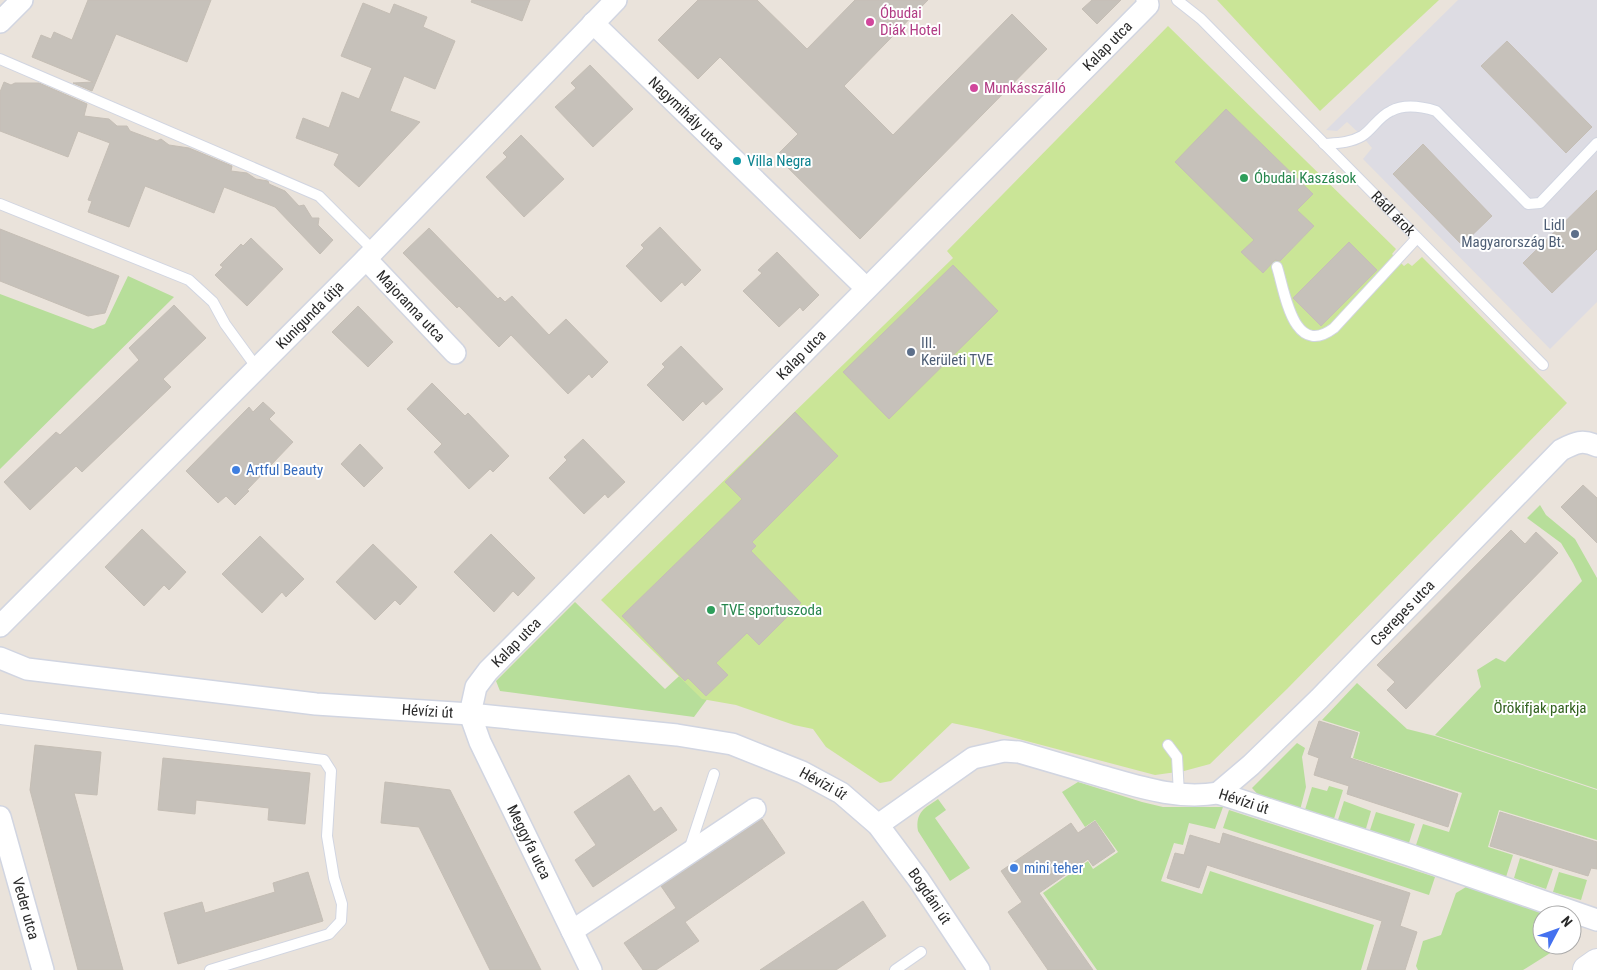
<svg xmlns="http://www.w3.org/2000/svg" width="1597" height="970" font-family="'Roboto Condensed',sans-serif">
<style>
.industrial{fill:#dddce3}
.green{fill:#b7de9a}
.pitch{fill:#cae597}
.building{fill:#c6c1ba;stroke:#c5beb5}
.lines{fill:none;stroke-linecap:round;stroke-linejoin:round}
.lane-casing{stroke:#d1d5e1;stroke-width:12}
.street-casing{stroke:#d1d5e1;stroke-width:24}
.secondary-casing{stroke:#d1d5e1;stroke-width:30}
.lane{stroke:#fff;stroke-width:10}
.street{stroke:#fff;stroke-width:21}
.secondary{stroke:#fff;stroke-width:28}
.hotel-dot{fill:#d1479c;stroke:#fff;stroke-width:2}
.culture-dot{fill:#0f9aa8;stroke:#fff;stroke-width:2}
.leisure-dot{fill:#2e9e5b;stroke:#fff;stroke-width:2}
.service-dot{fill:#5c6f8a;stroke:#fff;stroke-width:2}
.shop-dot{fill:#3f7fe0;stroke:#fff;stroke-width:2}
.labels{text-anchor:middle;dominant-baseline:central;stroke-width:4;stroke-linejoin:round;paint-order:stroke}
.hotel-label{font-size:15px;fill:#b23c85;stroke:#fff;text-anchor:start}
.street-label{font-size:15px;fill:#292929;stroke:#fff}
.culture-label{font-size:15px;fill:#0d838f;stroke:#fff;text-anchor:start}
.leisure-label{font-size:15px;fill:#27864d;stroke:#fff;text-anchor:start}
.service-label{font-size:15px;fill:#4e5e75;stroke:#fff;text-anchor:end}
.shop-label{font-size:15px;fill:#366cbe;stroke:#fff;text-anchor:start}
.park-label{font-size:15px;fill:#31611e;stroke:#fff}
</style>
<rect width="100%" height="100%" fill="#eae3db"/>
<polygon class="industrial" points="1458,0 1597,0 1597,302 1550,349 1363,159 1372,148 1362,136 1347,122 1337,131 1326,130"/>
<g class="green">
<polygon points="128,276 174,297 0,469 0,294 93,329 105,324"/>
<polygon points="1540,505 1546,515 1575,539 1597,578 1597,789 1435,735 1481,687 1477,670 1496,658 1505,662 1582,581 1573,563 1561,543 1527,518"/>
<polygon points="575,602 665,689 688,668 714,690 694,717 500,691 496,681"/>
<polygon points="1357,683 1407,729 1435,736 1597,790 1597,840 1499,810 1488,847 1513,855 1506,877 1415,848 1423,824 1449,832 1462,793 1353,758 1360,732 1322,720"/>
<polygon points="1297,743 1305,748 1302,757 1306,787 1300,810 1262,799 1252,788"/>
<polygon points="1078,782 1142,802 1163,807 1223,807 1215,829 1189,823 1183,845 1174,843 1161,881 1202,894 1210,871 1374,925 1361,970 1097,970 1043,893 1088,861 1093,869 1118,852 1095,820 1085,827 1062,792"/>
<polygon points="1329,786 1343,790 1333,822 1304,813 1312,787 1327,791"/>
<path d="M938,799l8,11 -11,8 35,50 -20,13 -32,-50c-3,-19 7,-23 20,-32z"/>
<polygon points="1344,801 1371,811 1365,832 1337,823"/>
<polygon points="1229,810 1435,877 1429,895 1223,828"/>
<polygon points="1376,812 1415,824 1408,846 1369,833"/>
<polygon points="1520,858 1553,869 1546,889 1514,878"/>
<polygon points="1559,872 1587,880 1581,900 1553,892"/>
<polygon points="1466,887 1550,915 1542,915 1542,945 1563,945 1523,970 1418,970 1416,966 1423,941 1441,935 1456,893"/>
</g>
<g class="pitch">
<polygon points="1217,0 1439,0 1320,111"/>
<polygon points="1168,26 1396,249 1392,254 1404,266 1408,263 1412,266 1422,257 1567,403 1288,688 1210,764 1184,771 1155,775 981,729 952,723 891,781 880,783 826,747 813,729 794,725 736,705 702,699 601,600 953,258 947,251"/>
</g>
<g class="building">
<polygon points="88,0 211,0 187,62 116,34 92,91 73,83 93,82 32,57 41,35 51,39 54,32 72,40"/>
<polygon points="472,0 530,0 522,21 471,2"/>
<polygon points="698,0 757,0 807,49 855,0 928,0 844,86 893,135 1012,14 1047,49 860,239 776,156 798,134 720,57 698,79 658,40"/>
<polygon points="1092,0 1121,0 1097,24 1082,9"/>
<polygon points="363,3 390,14 394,4 427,17 423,27 455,41 435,89 404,76 390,111 420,122 359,187 334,165 339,154 296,138 303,118 329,128 342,92 359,99 372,68 341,56"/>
<polygon points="1507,41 1592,127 1566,153 1481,66"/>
<polygon points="590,65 633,109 593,147 555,107 576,88 571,83"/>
<polygon points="4,82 11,85 15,83 39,83 87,104 84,116 109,119 117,126 127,126 130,131 157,141 161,139 169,145 189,148 232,166 231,171 247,173 256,179 268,181 269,184 285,191 299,206 304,205 312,218 319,218 318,225 333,240 320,254 275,207 224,187 214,213 145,186 129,227 88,212 92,201 88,200 110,143 78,131 68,157 0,131 0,92"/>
<polygon points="1226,109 1313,194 1297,210 1314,226 1280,261 1275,260 1263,273 1241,252 1254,240 1175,162"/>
<polygon points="521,135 564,179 524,217 486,177 507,157 503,153"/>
<polygon points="1423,144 1492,216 1462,245 1393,174"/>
<polygon points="1597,190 1597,249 1552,293 1523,263"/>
<polygon points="660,227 701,270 685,286 682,282 661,302 626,266 644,248 641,245"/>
<polygon points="429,228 498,299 500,297 505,302 512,296 549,335 566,319 608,362 592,378 589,374 568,394 511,335 499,347 459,306 457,308 403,253"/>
<polygon points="0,229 119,276 105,313 88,316 0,281"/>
<polygon points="251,238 283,269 247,306 215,275 223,267 220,265 241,244 243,246"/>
<polygon points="1349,242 1377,270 1321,326 1293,298"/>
<polygon points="777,252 819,295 803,311 800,307 779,327 743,291 762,273 758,270"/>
<polygon points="953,265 998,311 889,419 843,372"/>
<polygon points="174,305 206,338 163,379 171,387 82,472 76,466 30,510 4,482 56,432 60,435 139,360 129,348"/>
<polygon points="358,306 393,342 368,367 332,332"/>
<polygon points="681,346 723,389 706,405 703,401 683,421 647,385 665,367 662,364"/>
<polygon points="432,383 465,416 468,413 509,456 493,472 490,469 469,489 434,452 442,444 407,409"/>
<polygon points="263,402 275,413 269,419 293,442 247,490 249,491 235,505 226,496 218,503 186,471 249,407 253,412"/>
<polygon points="795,412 838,456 752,542 756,546 751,551 801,603 759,645 747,633 716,663 728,675 706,696 688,678 685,681 622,616 742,499 725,482"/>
<polygon points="583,439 625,482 608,498 605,494 584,514 549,478 567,460 564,457"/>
<polygon points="360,444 383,468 364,487 341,464"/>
<polygon points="1583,485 1597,498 1597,543 1561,507"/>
<polygon points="142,529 186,572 169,590 164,585 144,606 105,567"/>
<polygon points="1511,530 1525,544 1536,532 1558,553 1406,709 1387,690 1395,682 1377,665"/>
<polygon points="491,534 535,578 518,596 513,591 494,612 454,572"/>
<polygon points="260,536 304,579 286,597 282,592 262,613 222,574"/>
<polygon points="373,544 417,587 400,605 395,600 375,620 336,582"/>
<polygon points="1319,721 1358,733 1350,758 1458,794 1448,827 1347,794 1349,786 1314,775 1319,758 1308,754"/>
<polygon points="35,745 101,752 97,795 74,793 123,970 78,970 30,790"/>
<polygon points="163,758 310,773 305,824 268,820 269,808 196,800 195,814 158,810"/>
<polygon points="629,775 654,812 661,807 677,830 593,887 575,860 596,845 574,812"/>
<polygon points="385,782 450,790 541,970 490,970 419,827 381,823"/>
<polygon points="1500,812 1597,842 1597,869 1591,868 1588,876 1490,846"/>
<polygon points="762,819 785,853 685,922 699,941 656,970 643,970 624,943 676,908 661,886"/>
<polygon points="1095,821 1115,851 1093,866 1088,859 1039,893 1093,970 1048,970 1008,912 1022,902 1001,871 1071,823 1078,833"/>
<polygon points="1223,833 1410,893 1400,926 1417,932 1405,970 1367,970 1382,921 1207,865 1199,888 1167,878 1175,853 1184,855 1190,835 1220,844"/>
<polygon points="308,872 323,921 178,964 164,913 202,902 205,913 275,892 273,883"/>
<polygon points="863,901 886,936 836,970 760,970"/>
</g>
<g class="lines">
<defs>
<g id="lane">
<path id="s1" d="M1177,0l24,19 342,346"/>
<polyline points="0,59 319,196 374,251"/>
<path d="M1324,144c12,-1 26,-1 38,-8 10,-6 17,-20 29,-25 13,-7 32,-4 45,0l92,93 12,-1 57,-60"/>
<polyline points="0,204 189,280 213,302 225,324 257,368"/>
<path d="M1277,267c8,25 16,92 57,61l83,-90"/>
<polyline points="0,719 324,760 331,771 327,836 334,878 342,904 341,921 329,934 210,970"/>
<polyline points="1168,745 1177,757 1179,794"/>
<polyline points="689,850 714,774"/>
<polyline points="895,970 921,952"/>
</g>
<g id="street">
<polyline points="0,22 22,0"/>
<path id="s2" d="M593,23l273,265"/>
<path id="s3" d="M366,259l89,94"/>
<path id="s4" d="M0,626l366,-367 250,-259"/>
<path id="s5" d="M0,658l27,11 289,35 154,10 207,21 55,9 70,28 39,21 37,32 41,55 60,90"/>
<path id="s6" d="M1218,793l33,-28 68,-66 242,-249c14,-7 21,-11 36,-4"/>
<path id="s7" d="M0,817l43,153"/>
<path id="s8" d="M878,825l95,-67 31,-7 15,1c28,8 55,16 82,24 39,11 77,24 117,17l191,62 188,65"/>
<polyline points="572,931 755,809"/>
<path id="s9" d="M591,970l-111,-228 -10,-28 6,-27 12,-16 660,-666 -1,-5"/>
</g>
<polyline id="secondary" points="1587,970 1597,963"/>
</defs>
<use href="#lane" class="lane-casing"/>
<use href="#street" class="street-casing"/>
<use href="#secondary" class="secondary-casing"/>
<use href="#lane" class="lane"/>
<use href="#street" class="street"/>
<use href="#secondary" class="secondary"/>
</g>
<g class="hotel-dot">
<circle cx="870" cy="22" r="5"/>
<circle cx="974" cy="88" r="5"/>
</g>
<circle class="culture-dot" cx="737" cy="161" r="5"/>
<g class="leisure-dot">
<circle cx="1244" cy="178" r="5"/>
<circle cx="711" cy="610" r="5"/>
</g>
<g class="service-dot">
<circle cx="1575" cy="234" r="5"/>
<circle cx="911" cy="352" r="5"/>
</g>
<g class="shop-dot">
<circle cx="236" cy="470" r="5"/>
<circle cx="1014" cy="868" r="5"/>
</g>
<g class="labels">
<g class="hotel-label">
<text x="880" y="13">Óbudai<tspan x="880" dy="17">Diák Hotel</tspan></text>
<text x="984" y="88">Munkásszálló</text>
</g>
<g class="street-label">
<text stroke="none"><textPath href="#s9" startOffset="1211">Kalap utca</textPath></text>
<text stroke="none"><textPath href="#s2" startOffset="130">Nagymihály utca</textPath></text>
<text stroke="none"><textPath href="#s1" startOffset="304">Rádl árok</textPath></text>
<text stroke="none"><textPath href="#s3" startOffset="65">Majoranna utca</textPath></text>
<text stroke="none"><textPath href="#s4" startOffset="439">Kunigunda útja</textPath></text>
<text stroke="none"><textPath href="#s9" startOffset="776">Kalap utca</textPath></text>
<text stroke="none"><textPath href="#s6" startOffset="258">Cserepes utca</textPath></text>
<text stroke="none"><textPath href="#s9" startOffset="371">Kalap utca</textPath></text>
<text stroke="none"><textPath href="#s5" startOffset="432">Hévízi út</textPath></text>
<text stroke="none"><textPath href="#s5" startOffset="838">Hévízi út</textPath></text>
<text stroke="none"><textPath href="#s8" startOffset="395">Hévízi út</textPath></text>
<text transform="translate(529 842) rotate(64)">Meggyfa utca</text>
<text stroke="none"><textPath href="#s5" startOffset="995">Bogdáni út</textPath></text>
<text stroke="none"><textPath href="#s7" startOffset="95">Veder utca</textPath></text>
</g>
<g class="culture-label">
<text x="747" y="161">Villa Negra</text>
</g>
<g class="leisure-label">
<text x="1254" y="178">Óbudai Kaszások</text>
<text x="721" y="610">TVE sportuszoda</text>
</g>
<g class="service-label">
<text x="1565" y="225">Lidl<tspan x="1565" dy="17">Magyarország Bt.</tspan></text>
<text x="921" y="343" text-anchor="start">III.<tspan x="921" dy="17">Kerületi TVE</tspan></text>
</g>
<g class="shop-label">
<text x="246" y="470">Artful Beauty</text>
<text x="1024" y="868">mini teher</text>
</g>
<g class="park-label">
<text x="1540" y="708">Örökifjak parkja</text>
</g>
</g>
<g transform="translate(1557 930) rotate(49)"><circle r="24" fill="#ffffff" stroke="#a9a9a9"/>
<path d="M0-4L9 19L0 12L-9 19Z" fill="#4471ef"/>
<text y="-8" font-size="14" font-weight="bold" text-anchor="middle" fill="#292929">N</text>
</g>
</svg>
